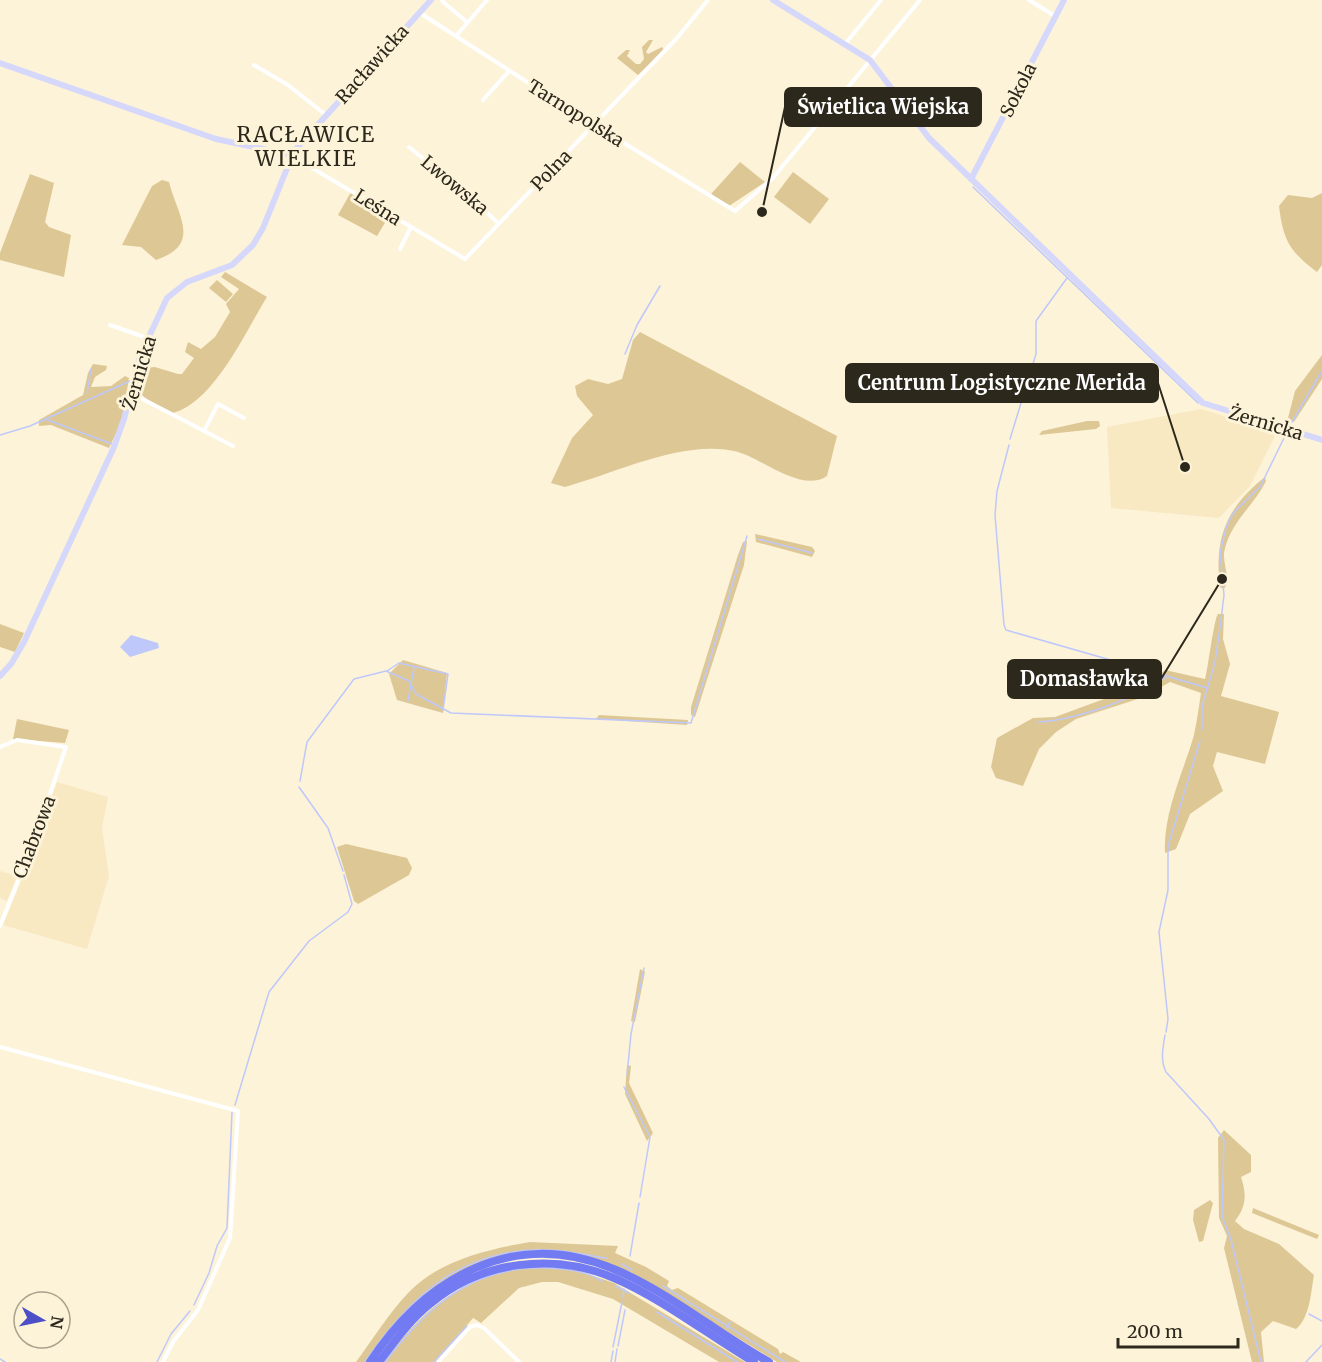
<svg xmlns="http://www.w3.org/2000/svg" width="1322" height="1362" font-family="Merriweather,serif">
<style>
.built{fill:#f9e9c2}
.green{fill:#ddc895}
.water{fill:#bfc8fb}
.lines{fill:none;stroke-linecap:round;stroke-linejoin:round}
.stream{stroke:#bfc8fb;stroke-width:1.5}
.street{stroke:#fff;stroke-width:4}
.secondary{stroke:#d5d7fb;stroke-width:6}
.highway{stroke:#727bf2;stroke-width:8}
.labels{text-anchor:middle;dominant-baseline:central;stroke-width:6;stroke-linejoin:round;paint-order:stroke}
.street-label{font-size:18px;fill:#2c281c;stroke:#fdf3d9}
.quarter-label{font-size:21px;letter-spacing:1.5px;fill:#2c281c;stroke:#fdf3d9}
.leader{fill:none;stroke:#2c281c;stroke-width:2}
.callout-dot{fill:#2c281c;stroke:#fdf3d9;stroke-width:2}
.callout{fill:#2c281c;stroke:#2c281c;stroke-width:2}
.callout-label{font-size:20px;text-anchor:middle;font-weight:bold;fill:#fff}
</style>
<rect width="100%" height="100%" fill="#fdf3d9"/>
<g class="built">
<polygon points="1201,409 1277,432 1250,486 1219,518 1111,508 1107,427"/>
<polygon points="57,782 108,797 102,828 109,876 87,949 3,925 31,857"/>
<polygon points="0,871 17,876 7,901 0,898"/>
</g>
<g class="green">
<polygon points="649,40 653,40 646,52 648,54 662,47 664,50 638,75 617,58 626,50 630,50 627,56 636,64 640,64 644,59 642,47"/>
<polygon points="740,162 765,182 729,206 711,194"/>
<polygon points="793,172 829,199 810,224 774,197"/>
<polygon points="30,174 54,183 45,222 49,227 71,235 64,277 0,260 0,253"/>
<path d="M162,180l7,2c8,33 34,62 -13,78l-15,-13 -19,-2 30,-59z"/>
<polygon points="351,192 389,216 377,236 338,215"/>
<path d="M1322,193v72l-5,7c-27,-20 -34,-32 -38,-66l9,-11 24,3z"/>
<path d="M225,272l42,25c-22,35 -52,104 -94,116l-24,-12 -13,-11 4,-22 15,-1 23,7h4l12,-16 -9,-6 3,-10 13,7 14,-12 15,-25 -4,-8 13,-15 -18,-12z"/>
<polygon points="217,280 233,294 226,302 209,288"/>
<path d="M640,332l197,104 -10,40c-26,18 -67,-20 -93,-25 -53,-11 -118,22 -169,36l-14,-4 21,-45 21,-23 -16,-19 -2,-10 13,-7 20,5 14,-5 11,-39z"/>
<polygon points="1322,355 1322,379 1294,422 1288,418 1295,391"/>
<polygon points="93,364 107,366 106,370 95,377 91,387 111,386 125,376 129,378 122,421 109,448 51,425 39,426 39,420 83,395 88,373"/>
<polygon points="1087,421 1099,421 1100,426 1096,429 1039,435 1042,431"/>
<path d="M1265,477l1,4c-12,25 -37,42 -42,72 -1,12 7,25 0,36l-4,-2c-6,-49 6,-79 45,-110z"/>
<polygon points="755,534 812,547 815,551 812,557 756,542"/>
<polygon points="747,541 744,565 695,717 691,715 691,707 738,555 743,542"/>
<path d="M1218,614h6l-1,25 7,25 -9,32 58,16 -14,52 -48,-12 -4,14 10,25 -33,23 -14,35 -11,4c-2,-40 18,-80 29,-118 3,-14 5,-29 7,-42l-31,-11 -26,15 -68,22 -20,13 -17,17 -16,37 -27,-8 -5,-11 6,-29 36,-20 22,-1 98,-36 12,-11 40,9c3,-10 9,-61 13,-65z"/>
<polygon points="0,624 24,633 15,652 0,647"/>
<polygon points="403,660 447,673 443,713 397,700 389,674"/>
<polygon points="599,715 688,720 687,725 596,719"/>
<polygon points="17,719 69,730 65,743 13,739"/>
<polygon points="346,844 407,858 412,868 409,875 358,904 354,901 337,847"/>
<polygon points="640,969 645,972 635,1022 631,1021"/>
<polygon points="627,1065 631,1066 629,1083 653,1133 647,1141 625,1094"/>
<path d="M1224,1130l27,25v17l-10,5c6,18 5,30 -6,44l9,8 35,15 35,31c-3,16 -4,43 -18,54l-23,-8 -12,11 3,30h-12l-28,-114 3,-12 -8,-18 -1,-80z"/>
<polygon points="1210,1200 1213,1203 1203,1241 1199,1242 1193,1220 1194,1210"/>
<polygon points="1253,1208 1319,1235 1317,1239 1252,1213"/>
<path d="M530,1242l88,4 -3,7 31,14 23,14 -2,5 5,4 6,-2 100,61 2,5 3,-2 18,10h-24l-145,-89 -37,-14 -39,-7 -82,13 -26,13 -44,35 -37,49h-11c17,-23 33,-49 53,-70 31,-32 79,-43 121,-50z"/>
<path d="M530,1267l46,3 38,13 131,79h-26l-106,-63 -55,-17h-16l-23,6 -38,35 -8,-5 -37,44h-52c41,-55 76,-85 146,-95z"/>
</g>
<polygon class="water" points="131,635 158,643 159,648 130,657 120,647"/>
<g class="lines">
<g class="stream">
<polyline points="973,187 1198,403"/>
<polyline points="625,354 637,325 660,286"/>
<polyline points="87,393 91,369"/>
<polyline points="45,419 112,444"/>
<polyline points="1292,422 1322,371"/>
<polyline points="0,435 30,426 130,381"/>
<polyline points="1010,439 1036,354 1036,321 1067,278"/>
<polyline points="1009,445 997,491 995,515 1004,625 1006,630 1208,688"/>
<polyline points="758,539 812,553"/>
<polyline points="387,671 399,663 448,674 443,710"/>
<polyline points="408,701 414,667"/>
<path d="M1038,722c38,-2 97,-23 128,-45"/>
<polyline points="1202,730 1202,706 1215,662 1220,628 1224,595 1220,553 1226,528 1233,513 1260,487 1285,436"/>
<polyline points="300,781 307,742 354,679 386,671 409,681 416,694 451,713 691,723 747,536"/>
<polyline points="299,787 328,828 343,871"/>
<polyline points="1166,1032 1168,1019 1159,932 1168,890 1168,846 1200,741"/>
<path d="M1165,1035c-2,13 -5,25 1,37l43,47 15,21 -2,76 9,24 30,122"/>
<polyline points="627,1075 631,1034 644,968"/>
<polyline points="624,1087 650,1137 640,1197"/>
<polyline points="235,1105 269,992 309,941 348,912 352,904 344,875"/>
<polyline points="630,1256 639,1203"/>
<polyline points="622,1264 632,1270"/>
<polyline points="616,1286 629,1293"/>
<polyline points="663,1286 785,1362"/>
<polyline points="623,1297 624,1289"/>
<polyline points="194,1305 209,1273 217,1246 227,1228 232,1112"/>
<polyline points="657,1312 737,1362"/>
<polyline points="1309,1314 1322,1321"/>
<polyline points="727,1327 730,1322"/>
<polyline points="618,1346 625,1310"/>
<polyline points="613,1347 622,1302"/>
<polyline points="0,1359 5,1362"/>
<polyline points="157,1362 171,1334 190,1311"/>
<path d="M365,1362c45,-66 98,-115 183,-112 20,0 39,6 59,8"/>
<path d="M385,1362c43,-56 88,-97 164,-94 17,1 37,3 53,13"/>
<polyline points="434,1362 467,1326"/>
<polyline points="611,1362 613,1351"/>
<polyline points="615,1362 617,1349"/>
<polyline points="1306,1362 1322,1345"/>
</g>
<g class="street">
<polyline points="1029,0 1055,16"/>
<polyline points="442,1 467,22"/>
<polyline points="420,13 588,121 735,211 772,179 920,0"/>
<polyline points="456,36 487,0"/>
<polyline points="845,44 881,0"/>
<polyline points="254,65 288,85 326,115"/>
<polyline points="483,100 509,71"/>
<polyline points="409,147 471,197 499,224"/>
<polyline points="292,156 465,259 677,38 708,0"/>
<polyline points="400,249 411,227"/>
<polyline points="110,325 147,338"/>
<polyline points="131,393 233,446"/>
<polyline points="204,431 218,404 244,418"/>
<polyline points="0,747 17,740 66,747 32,846 0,926"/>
<polyline points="0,1047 238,1111 230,1238 198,1310 173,1342 163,1362"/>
<polyline points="438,1362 470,1327 477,1325 484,1328 519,1362"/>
</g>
<g class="secondary">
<polyline points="773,0 870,60 929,138 1203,403 1322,440"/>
<polyline points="0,63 216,139 291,155"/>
<polyline points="971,179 1064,0"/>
<polyline points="0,676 11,664 24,642 114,447 124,419 140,356 167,298 187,282 232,265 253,245 263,228 294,151 431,0"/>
</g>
<g class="highway">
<path d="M370,1362c56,-85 145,-136 246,-92 54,23 101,63 153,92"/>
<path d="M379,1362c16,-21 31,-42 51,-58 51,-43 123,-52 184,-26 49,21 94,57 140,84"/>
</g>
</g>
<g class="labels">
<g class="street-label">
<text transform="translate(372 64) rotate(-48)">Racławicka</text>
<text transform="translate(1018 90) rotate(-63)">Sokola</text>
<text transform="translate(576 113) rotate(32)">Tarnopolska</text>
<text transform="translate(551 170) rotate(-46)">Polna</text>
<text transform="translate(455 185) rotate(40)">Lwowska</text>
<text transform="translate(378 207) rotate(32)">Leśna</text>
<text transform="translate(139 373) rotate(-73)">Żernicka</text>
<text transform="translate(1266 423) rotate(17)">Żernicka</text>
<text transform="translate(34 837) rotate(-69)">Chabrowa</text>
</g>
<g class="quarter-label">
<text x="306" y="134">RACŁAWICE<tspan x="306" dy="24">WIELKIE</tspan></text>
</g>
</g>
<path class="leader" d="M762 212L785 107M1185 467L1158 383M1222 579L1161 679"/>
<g class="callout-dot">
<circle cx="762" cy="212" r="6"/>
<circle cx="1185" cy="467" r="6"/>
<circle cx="1222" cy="579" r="6"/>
</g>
<g class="callout">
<rect x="785" y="88" width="196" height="38" rx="6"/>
<rect x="846" y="364" width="312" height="38" rx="6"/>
<rect x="1008" y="660" width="153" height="38" rx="6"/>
</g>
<g class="callout-label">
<text x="883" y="114">Świetlica Wiejska</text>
<text x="1002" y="390">Centrum Logistyczne Merida</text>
<text x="1084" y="686">Domasławka</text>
</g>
<g transform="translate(42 1320) rotate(99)"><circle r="28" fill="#fdf3d9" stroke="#a9a28d" stroke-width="1.5"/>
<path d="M0-4.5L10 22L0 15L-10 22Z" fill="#4d4fc6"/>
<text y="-9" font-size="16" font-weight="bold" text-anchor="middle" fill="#2c281c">N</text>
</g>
<path d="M1118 1338v9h120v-9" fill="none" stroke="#2c281c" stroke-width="3"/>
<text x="1127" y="1338" font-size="18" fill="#2c281c" stroke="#fdf3d9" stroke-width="4.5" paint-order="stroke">200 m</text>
</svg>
